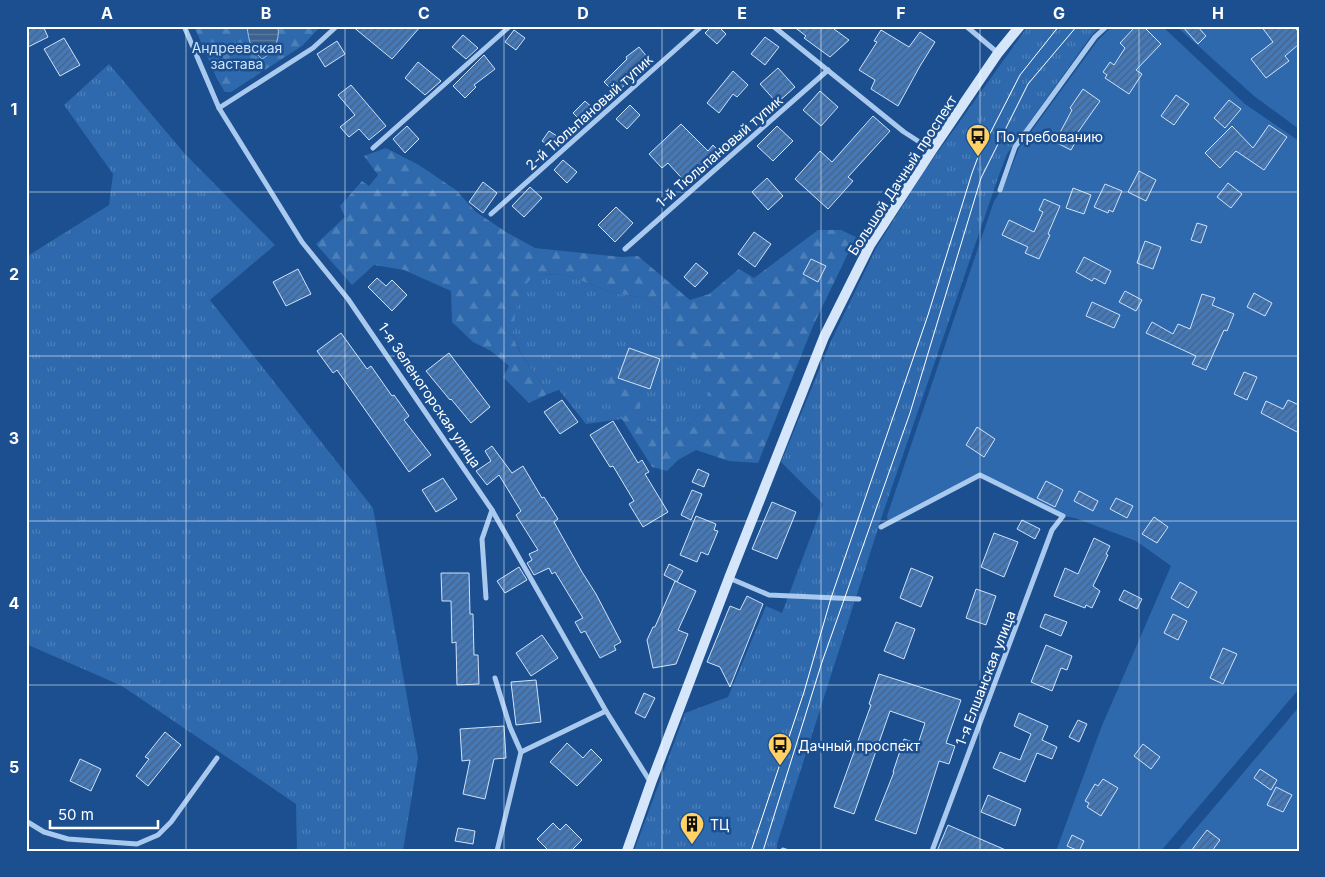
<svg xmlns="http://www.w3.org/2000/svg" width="1325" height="877" font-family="Inter,sans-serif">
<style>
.grass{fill:url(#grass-tufts)}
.forest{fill:url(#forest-firs)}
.garden{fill:#2e69ad}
.water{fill:url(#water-rules);stroke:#9cc4f0}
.building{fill:url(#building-hatch);stroke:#cfe3fa}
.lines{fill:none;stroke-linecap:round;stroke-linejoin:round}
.minor{stroke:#a9c9ee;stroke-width:5}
.secondary{stroke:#d6e6fa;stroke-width:10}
.tram{stroke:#fff;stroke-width:1}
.grid{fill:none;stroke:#fff;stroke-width:1;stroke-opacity:0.55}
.labels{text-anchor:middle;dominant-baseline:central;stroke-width:5;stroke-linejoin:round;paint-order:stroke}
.park-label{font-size:14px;fill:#cfe3fa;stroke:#1b4f8f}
.street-label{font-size:14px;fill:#fff;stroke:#1b4f8f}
.poi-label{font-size:14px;fill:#fff;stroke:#1b4f8f;text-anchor:start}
.neatline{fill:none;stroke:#fff;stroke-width:2}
.grid-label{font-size:16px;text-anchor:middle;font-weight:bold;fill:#fff}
</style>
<defs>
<pattern id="grass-tufts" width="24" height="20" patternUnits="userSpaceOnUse" patternTransform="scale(1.25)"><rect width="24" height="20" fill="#2e69ad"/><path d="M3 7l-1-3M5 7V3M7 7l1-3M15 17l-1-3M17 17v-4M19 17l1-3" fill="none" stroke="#4d80b9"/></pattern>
<pattern id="forest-firs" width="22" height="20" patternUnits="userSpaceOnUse" patternTransform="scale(1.25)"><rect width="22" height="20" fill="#2e69ad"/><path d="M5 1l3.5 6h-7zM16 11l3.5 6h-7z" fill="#4d80b9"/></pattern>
<pattern id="water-rules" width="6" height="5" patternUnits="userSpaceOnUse" patternTransform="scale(1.25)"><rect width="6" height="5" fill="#3c6290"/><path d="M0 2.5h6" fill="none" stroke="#597aa1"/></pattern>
<pattern id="building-hatch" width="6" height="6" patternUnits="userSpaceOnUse" patternTransform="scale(1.25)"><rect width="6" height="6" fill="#4478b7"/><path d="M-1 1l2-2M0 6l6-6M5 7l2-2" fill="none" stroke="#486282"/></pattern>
</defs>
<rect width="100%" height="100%" fill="#1b4f8f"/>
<g class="grass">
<polygon points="1028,26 1101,26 1091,36 1007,154 999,175 882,516 777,844 777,851 634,851 685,713 728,697 766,606 782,613 823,504 781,462 831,341 876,248 925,170"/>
<polygon points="109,64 185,154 275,245 210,300 373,508 418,758 403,851 297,851 296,804 122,686 26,644 26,257 109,205 113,174 64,105"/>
<path d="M536,274l30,1 48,18 33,5 20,17 3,24 52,20 -18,50 -15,15 -67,-5 -36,5 -27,-34 -11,4c-10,-20 -30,-37 -35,-61 -3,-14 -2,-31 -3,-46z"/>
</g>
<g class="forest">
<polygon points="194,26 321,26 302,46 231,92 225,92 217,79"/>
<path d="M386,148l33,17 37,25 20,22 30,20 29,16 86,9 17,-1 52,44 19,-6 30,-25 15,9 64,-48h23l15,7 -43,89 -55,137 -29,-2 -33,-11 -18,10 -11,11 -15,-4 -30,-48 8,-8 -24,-25 3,-11 25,2 8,11 -3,28 10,6 10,-7 30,9 15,-15 5,-18 -3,-19 -36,-33 -3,-24 -20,-17 -33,-5 -48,-18 -30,-1c-15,15 -16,15 -20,36 -1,7 -3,17 -3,23 3,22 26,42 35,61l-19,9 -26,-26 6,-11 -18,-15 -18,-9 -21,-20 -1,-31 -47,-21 -30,-5 -22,20 -36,-41 29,-27 -5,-11 22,-25 7,5 9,-11 -14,-19z"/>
</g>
<g class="garden">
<polygon points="1112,26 1162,26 1245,104 1299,141 1299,689 1161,851 1056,851 1101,728 1171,566 1136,541 1075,518 1063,516 980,475 888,523 887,516 994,201 1004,186 1019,148 1098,40"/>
<polygon points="1176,26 1299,26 1299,129 1254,96"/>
<polygon points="1299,707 1299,851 1177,851"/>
</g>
<path class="water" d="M247,26h31c2,15 -4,26 -16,33 -12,-11 -13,-17 -15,-33z"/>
<g class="building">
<polygon points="26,26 43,26 48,37 26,48"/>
<polygon points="352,26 421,26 392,59"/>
<polygon points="712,26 718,26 726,34 717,44 705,33"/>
<polygon points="793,26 830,26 849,40 830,57 804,38 806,36"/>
<polygon points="1136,26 1143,26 1161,44 1136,70 1142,74 1129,94 1105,78 1107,75 1103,72 1110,62 1114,65 1125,48 1120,43"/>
<polygon points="1182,26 1197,26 1206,36 1198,44"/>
<polygon points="1261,26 1294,26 1299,33 1299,44 1285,56 1289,61 1266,78 1251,59 1273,42"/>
<polygon points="514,30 525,38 516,50 505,42"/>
<polygon points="881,30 909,47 920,32 935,42 920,66 898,106 871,89 875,80 859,70 877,42 874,41"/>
<polygon points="463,35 478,48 466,59 452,47"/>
<polygon points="765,37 779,47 765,65 751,54"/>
<polygon points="64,38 80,65 60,76 44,49"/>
<polygon points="337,41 345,54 325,67 317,54"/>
<polygon points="639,47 649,59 630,74 633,76 616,94 604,82 627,59 626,57"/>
<polygon points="484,55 495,69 474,85 476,87 465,98 453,86"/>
<polygon points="418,62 441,81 425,95 405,78"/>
<polygon points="778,68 795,87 777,103 760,84"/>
<polygon points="733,71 748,85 737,97 733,94 719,113 707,103"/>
<polygon points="351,85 386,126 369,140 359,129 349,137 340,127 355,115 338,95"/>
<polygon points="1083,89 1100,101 1078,132 1080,134 1071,150 1055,142 1072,110 1070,108"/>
<polygon points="820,91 838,107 821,126 803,110"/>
<polygon points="1176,95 1189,104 1174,125 1161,116"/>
<polygon points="1229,100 1241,109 1225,128 1214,118"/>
<polygon points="585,101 595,110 583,123 573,113"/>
<polygon points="630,105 640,115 627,129 616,119"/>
<polygon points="873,116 890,131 848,177 853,181 828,209 795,179 820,151 832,162"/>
<polygon points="681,124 708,151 713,145 722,155 687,184 668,163 662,168 649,154"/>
<polygon points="1269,125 1287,137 1264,170 1236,151 1220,168 1205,153 1232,126 1253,148"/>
<polygon points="407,126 419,139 405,153 393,139"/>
<polygon points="777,126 793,141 773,161 757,146"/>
<polygon points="549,131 560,138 553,148 542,141"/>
<polygon points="563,160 577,172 567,183 554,170"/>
<polygon points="1139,171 1156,180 1146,201 1128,192"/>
<polygon points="767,178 783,196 768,210 752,192"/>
<polygon points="483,182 497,193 483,213 469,202"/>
<polygon points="1228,183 1242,194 1231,208 1217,197"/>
<polygon points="1105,184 1122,191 1113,212 1109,210 1108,213 1094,207"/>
<polygon points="530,187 542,198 524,217 512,206"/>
<polygon points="1073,188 1091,195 1084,214 1066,208"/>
<polygon points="1044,199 1060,206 1048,234 1050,235 1039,259 1025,253 1028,247 1002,235 1009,220 1034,232 1043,212 1039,210"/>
<polygon points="616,207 633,223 615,242 598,225"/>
<polygon points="1197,223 1207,226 1201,243 1191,240"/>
<polygon points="754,232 771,244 755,267 738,254"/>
<polygon points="1145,241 1161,247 1153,269 1137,263"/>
<polygon points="1084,257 1111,271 1105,284 1094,278 1092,281 1076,272"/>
<polygon points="811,259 826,266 818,282 803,274"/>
<polygon points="696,263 708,273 695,287 684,277"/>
<polygon points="298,269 311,294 286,306 273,282"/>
<polygon points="377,278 386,286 392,280 407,295 392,311 368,287"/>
<polygon points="1125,291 1142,300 1136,311 1119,302"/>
<polygon points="1254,293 1272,303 1265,316 1247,307"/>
<polygon points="1202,294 1215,298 1212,305 1234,314 1227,331 1224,330 1206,370 1192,364 1196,356 1146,333 1152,322 1173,334 1178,324 1190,329"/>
<polygon points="1092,302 1120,315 1114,328 1086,316"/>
<polygon points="341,333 367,369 371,366 392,396 394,395 409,416 404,420 431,455 409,472 337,370 333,373 317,351"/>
<polygon points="629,348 660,359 650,389 618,378"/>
<polygon points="449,353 490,407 471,423 451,399 450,400 426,371"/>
<polygon points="1244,372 1257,377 1247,400 1234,394"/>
<polygon points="562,400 578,422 560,434 544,412"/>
<polygon points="1288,400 1299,405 1299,433 1261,413 1266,401 1283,409"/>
<polygon points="613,421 638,463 642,460 649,472 645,474 668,512 643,527 629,504 634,501 613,466 610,467 590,435"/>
<polygon points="977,427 995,439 984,457 966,445"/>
<polygon points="492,446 512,473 523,466 542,498 544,497 558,519 554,522 582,572 596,594 621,642 614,646 616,650 600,658 585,631 581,633 575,622 583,618 555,572 552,574 549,568 534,575 527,563 532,560 529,554 538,550 516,515 521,511 499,475 487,485 476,471 491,461 485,451"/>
<polygon points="698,469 709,474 704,487 692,482"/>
<polygon points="443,478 457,499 436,512 422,490"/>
<polygon points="1046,481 1063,490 1055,507 1037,498"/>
<polygon points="692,490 702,494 691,520 681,515"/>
<polygon points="1079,491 1098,501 1093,511 1074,501"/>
<polygon points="1116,498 1133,506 1127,518 1110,509"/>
<polygon points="772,502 796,512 777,559 752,549"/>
<polygon points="696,516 716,524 714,530 718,531 708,555 701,552 697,562 680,555"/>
<polygon points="1154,517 1168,527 1157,543 1142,534"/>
<polygon points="1022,520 1040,529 1035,539 1017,529"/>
<polygon points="994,533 1018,542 1004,577 981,567"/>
<polygon points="1094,538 1110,546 1106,554 1108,555 1093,586 1100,591 1092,608 1086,605 1085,608 1054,596 1065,568 1078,574"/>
<polygon points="669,564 683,571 677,582 664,575"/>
<polygon points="519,567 527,580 505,593 497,581"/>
<polygon points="911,568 933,577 921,607 900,598"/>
<polygon points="441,573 469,573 470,614 473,614 474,655 478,655 479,684 457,685 456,642 452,643 451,601 442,601"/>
<polygon points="675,581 696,591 678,630 688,634 676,664 653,668 647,640 653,627 655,627"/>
<polygon points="1180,582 1197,592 1188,608 1171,598"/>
<polygon points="976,589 996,596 986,625 966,618"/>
<polygon points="1124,590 1142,599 1137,609 1119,600"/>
<polygon points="747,596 763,604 730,687 720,667 707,662 730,606 740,610"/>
<polygon points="1045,614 1067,622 1061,636 1040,627"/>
<polygon points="1173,614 1187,621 1178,640 1164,633"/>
<polygon points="896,622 915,629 904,659 884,651"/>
<polygon points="542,635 558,658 531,676 516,653"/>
<polygon points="1046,645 1072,656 1067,670 1061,668 1052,691 1031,682"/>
<polygon points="1223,648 1237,654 1223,684 1210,678"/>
<polygon points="879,674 961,700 946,743 955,746 949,764 939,761 916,834 875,820 894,772 893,772 904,739 918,744 925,723 890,711 854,814 834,807 871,705 869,704"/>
<polygon points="536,680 541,722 516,725 511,682"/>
<polygon points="644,693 655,698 645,718 635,713"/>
<polygon points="1019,713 1048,726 1042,740 1057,747 1052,759 1037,753 1025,782 993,768 1000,752 1020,760 1031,734 1014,726"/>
<polygon points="1078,720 1087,724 1079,742 1069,737"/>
<polygon points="504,726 506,758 494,759 485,799 463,794 470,760 462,761 460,729"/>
<polygon points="165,732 181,745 148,786 136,776 149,759 145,757"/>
<polygon points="567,743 583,758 591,749 602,760 577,786 550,762"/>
<polygon points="1143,744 1160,757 1151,769 1134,756"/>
<polygon points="80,759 101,769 91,791 70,781"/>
<polygon points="1260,769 1277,780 1271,790 1254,778"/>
<polygon points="1103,779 1118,788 1101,816 1087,807 1089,803 1085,801 1095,784 1098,786"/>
<polygon points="1276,787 1292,795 1283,812 1267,805"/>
<polygon points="988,795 1021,809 1015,826 981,812"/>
<polygon points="553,823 560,830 566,824 582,840 571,851 549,851 537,839"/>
<polygon points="948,825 1008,851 937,851"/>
<polygon points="458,828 475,831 473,844 455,841"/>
<polygon points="1207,830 1220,840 1212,851 1191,851"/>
<polygon points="1072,835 1084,841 1079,851 1067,846"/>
</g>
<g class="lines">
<g class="minor">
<polyline points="184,26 219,108 302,242 348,299 492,510 606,711 651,783"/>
<polyline points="773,26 904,132 932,150"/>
<polyline points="966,26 998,53"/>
<polyline points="219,108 313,48 337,26"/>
<polyline points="373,148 510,26"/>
<polyline points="1000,190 1015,147 1095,37 1107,26"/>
<polyline points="491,214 702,26"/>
<polyline points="625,249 828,70"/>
<polyline points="881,527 980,475 1063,516 1052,530 932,851"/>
<polyline points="729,578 769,595 859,599"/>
<polyline points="486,598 482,539 492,510"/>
<polyline points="495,678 510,727 521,752"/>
<polyline points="26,821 44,832 68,839 137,844 158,835 171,822 217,758"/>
<polyline points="783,850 786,851"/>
<polyline points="497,851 521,752 606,711"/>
</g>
<polyline class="secondary" points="627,851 651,783 729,578 824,337 870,245 932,150 998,53 1020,26"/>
<g class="tram">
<polyline points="751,851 804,692 831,598 928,315 972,173 978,157 1020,75 1059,26"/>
<polyline points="763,851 822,662 910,413 981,178 1028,84 1077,26"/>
</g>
</g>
<path class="grid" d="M186,26v825M345,26v825M504,26v825M662,26v825M821,26v825M980,26v825M1139,26v825M26,192h1273M26,356h1273M26,521h1273M26,685h1273"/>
<defs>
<symbol id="bus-pin" viewBox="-11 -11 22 30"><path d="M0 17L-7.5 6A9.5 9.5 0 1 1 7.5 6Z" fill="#ffd166" stroke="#1b4f8f"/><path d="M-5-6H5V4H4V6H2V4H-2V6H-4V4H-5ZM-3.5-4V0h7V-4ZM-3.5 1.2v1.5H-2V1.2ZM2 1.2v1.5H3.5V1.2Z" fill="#111"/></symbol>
<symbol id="building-pin" viewBox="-11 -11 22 30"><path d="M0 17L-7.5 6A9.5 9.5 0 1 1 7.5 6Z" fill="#ffd166" stroke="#1b4f8f"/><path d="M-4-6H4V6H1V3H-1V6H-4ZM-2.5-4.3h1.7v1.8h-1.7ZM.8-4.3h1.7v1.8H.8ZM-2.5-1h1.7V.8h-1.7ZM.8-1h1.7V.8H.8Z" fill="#111"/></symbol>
</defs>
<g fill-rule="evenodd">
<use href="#bus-pin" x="964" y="122" width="28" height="38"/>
<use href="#bus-pin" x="766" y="731" width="28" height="38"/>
<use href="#building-pin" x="678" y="810" width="28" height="38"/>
</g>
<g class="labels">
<g class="park-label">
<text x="237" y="47">Андреевская<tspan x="237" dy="16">застава</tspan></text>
</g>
<g class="street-label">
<text transform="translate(589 112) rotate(-42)">2-й Тюльпановый тупик</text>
<text transform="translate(719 151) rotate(-41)">1-й Тюльпановый тупик</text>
<text transform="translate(902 175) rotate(-57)">Большой Дачный проспект</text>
<text transform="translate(430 395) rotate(56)">1-я Зеленогорская улица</text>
<text transform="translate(985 678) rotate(-69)">1-я Елшанская улица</text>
</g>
<g class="poi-label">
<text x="996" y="136">По требованию</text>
<text x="798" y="745">Дачный проспект</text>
<text x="710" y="824">ТЦ</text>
</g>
</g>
<rect width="1325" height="877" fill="none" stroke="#1b4f8f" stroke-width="55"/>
<path d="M50 820v8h108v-8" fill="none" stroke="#ffffff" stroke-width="2.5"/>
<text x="58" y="820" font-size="15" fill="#ffffff" stroke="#1b4f8f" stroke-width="4" paint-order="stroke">50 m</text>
<rect x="28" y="28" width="1270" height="822" class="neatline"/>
<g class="grid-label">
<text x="107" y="19">A</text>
<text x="266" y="19">B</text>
<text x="424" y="19">C</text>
<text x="583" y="19">D</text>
<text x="742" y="19">E</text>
<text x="901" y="19">F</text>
<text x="1059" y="19">G</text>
<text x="1218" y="19">H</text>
<text x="14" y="115">1</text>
<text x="14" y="280">2</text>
<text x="14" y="444">3</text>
<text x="14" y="609">4</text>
<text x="14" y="773">5</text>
</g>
</svg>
